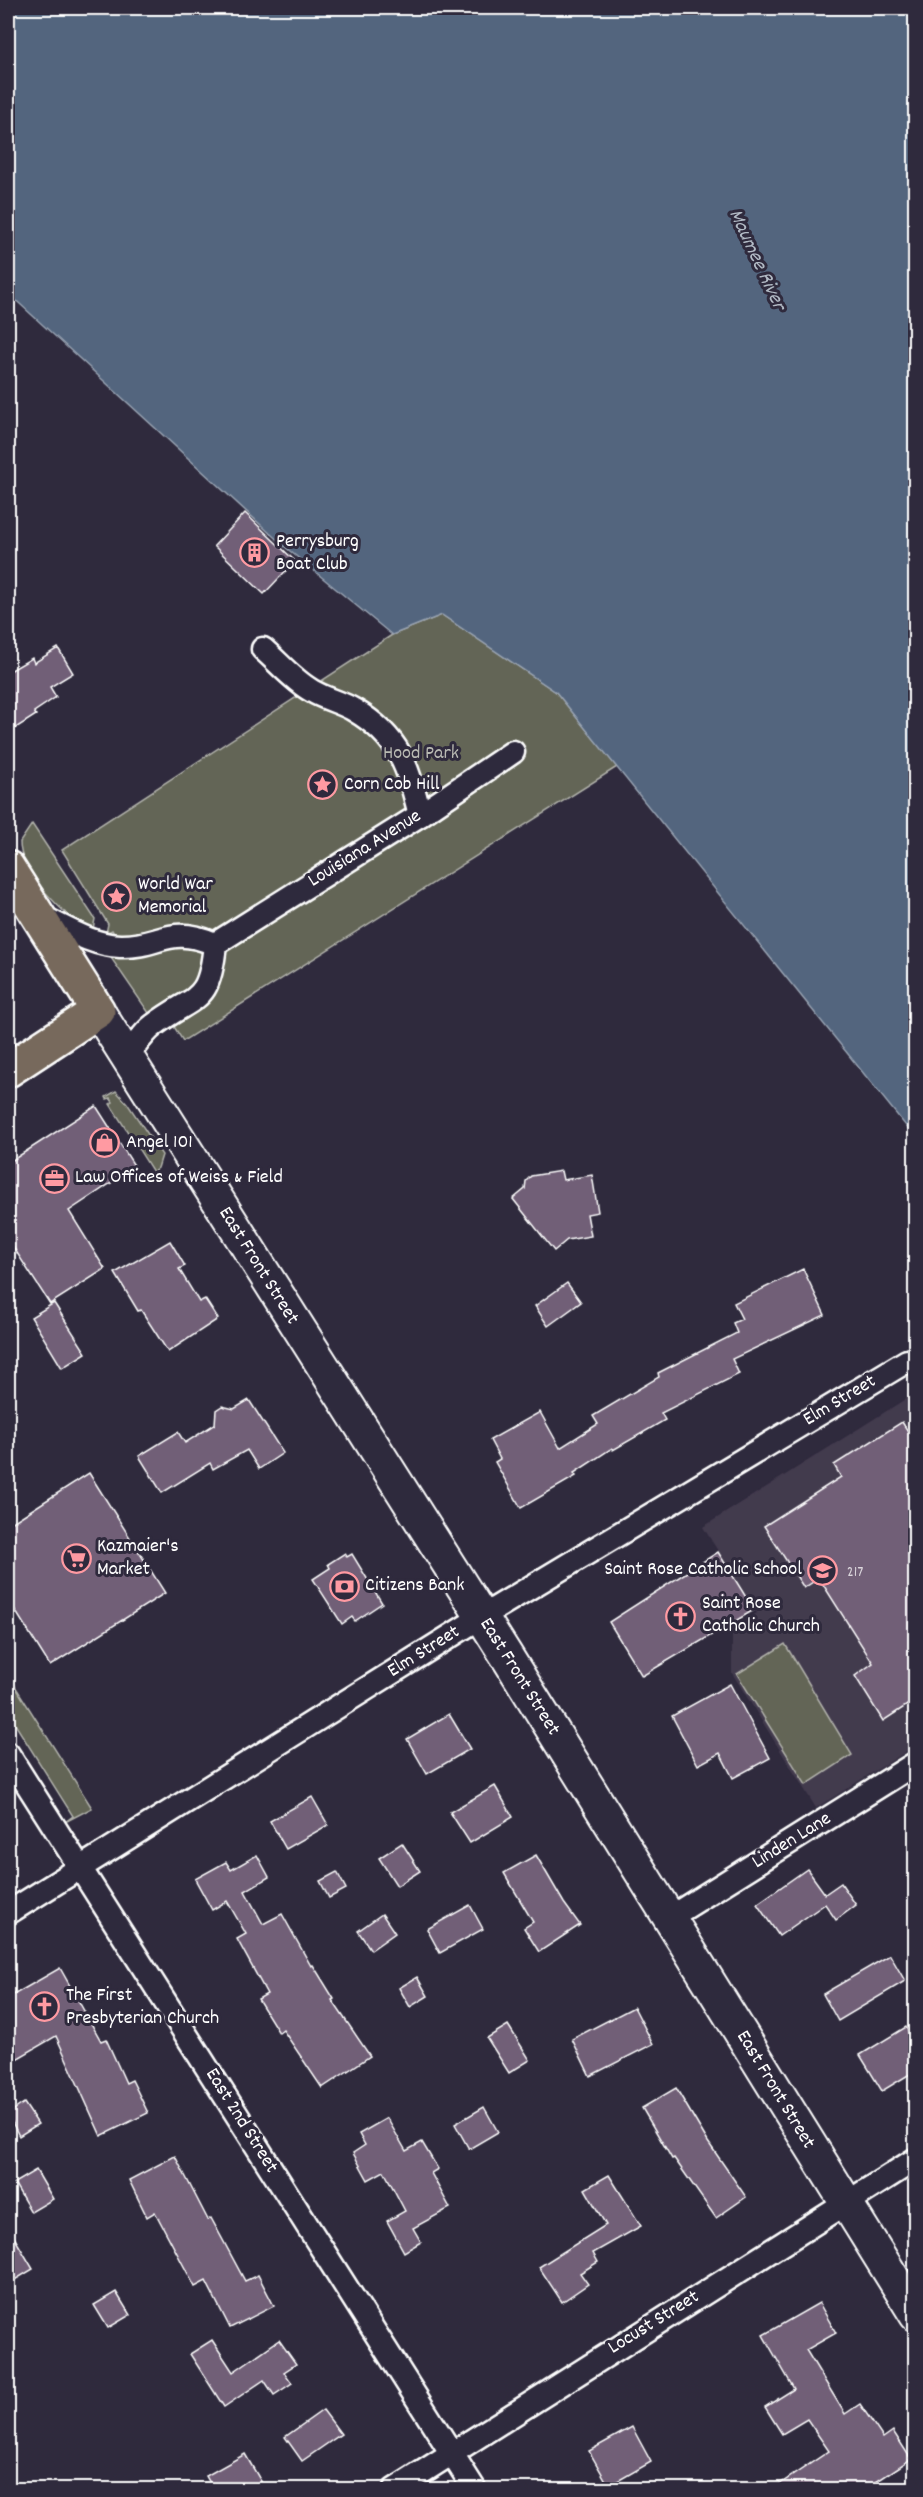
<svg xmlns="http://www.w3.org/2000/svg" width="923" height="2497" font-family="Dekko,sans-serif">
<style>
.built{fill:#433a4e}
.green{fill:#636557;stroke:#b1b2ab;stroke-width:1.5}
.water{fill:#53657e;stroke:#98a3b2;stroke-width:1.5}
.building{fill:#715e77;stroke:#fff;stroke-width:1.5}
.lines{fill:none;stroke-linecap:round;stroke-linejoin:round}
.minor-casing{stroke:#fff;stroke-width:27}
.secondary-casing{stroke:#fff;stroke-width:36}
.primary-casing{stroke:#fff;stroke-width:38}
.minor{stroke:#2f2a3d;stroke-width:22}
.secondary{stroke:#2f2a3d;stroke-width:32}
.primary{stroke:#77695c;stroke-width:33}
.labels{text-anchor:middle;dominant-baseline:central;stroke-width:6;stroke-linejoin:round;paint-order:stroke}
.number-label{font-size:16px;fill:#dcd7dd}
.poi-label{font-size:20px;fill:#fff;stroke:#2f2a3d;text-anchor:start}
.park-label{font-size:20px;fill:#b9bab3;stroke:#2f2a3d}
.street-label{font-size:20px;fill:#fff;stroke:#2f2a3d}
.water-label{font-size:21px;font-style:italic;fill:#b2bac5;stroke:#2f2a3d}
</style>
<rect width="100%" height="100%" fill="#2f2a3d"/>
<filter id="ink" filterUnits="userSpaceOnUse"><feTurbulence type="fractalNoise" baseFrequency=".0167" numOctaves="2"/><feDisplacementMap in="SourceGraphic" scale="12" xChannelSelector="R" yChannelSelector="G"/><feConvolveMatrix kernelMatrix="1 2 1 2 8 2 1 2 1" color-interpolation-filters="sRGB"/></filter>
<g filter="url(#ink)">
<polygon class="built" points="915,1393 915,1746 816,1808 732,1673 732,1630 757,1613 703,1527"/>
<g class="green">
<polygon points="442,615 556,692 617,767 183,1041 163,1009 151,1016 107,952 127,954 112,930 106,933 108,924 62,850 392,635"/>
<path d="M32,824l63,95 -3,15c-25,-17 -73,-61 -72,-92z"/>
<polygon points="116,1091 127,1103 162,1155 158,1168 153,1172 110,1104 113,1102 110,1098 107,1099 106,1097"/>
<polygon points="785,1644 852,1755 806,1785 737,1674"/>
<polygon points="8,1675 92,1808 65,1822 73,1816 8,1713"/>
</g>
<polygon class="water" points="8,8 915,8 915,1134 910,1131 556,692 442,615 392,635 285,547 8,293"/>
<g class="building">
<polygon points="245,513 295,561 264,594 214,546"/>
<polygon points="58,648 73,673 50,687 56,697 34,712 36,715 8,733 8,672 32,658 34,663"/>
<polygon points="96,1106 135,1167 69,1211 105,1269 50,1304 8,1239 8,1163"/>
<polygon points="561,1171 563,1180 592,1175 598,1212 587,1214 591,1236 567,1240 554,1251 513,1199 525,1189 526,1181 531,1176"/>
<polygon points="170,1241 185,1266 179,1269 199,1302 205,1299 218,1319 168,1352 141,1310 138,1311 115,1273"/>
<polygon points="803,1269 825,1315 732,1359 739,1374 661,1413 665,1420 613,1450 612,1448 574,1473 576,1476 521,1508 495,1462 500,1459 490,1440 540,1412 560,1448 598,1424 593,1416 659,1377 658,1373 737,1333 733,1323 742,1319 734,1303"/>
<polygon points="567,1283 581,1302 548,1326 535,1306"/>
<polygon points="54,1303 86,1353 62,1368 31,1317"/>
<polygon points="249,1400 283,1453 259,1469 247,1450 213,1469 210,1463 162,1493 139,1456 178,1432 185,1443 215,1424 216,1410 222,1406 234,1409"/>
<polygon points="902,1422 915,1442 915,1700 883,1721 855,1676 873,1663 819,1578 804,1588 764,1526 841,1477 834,1465"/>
<polygon points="89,1473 165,1593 50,1666 8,1599 8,1525"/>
<polygon points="718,1552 754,1610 642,1676 609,1622"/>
<polygon points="345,1553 347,1557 352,1554 382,1603 355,1621 352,1617 342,1624 313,1579 330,1568 328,1564"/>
<polygon points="730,1684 770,1758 733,1778 720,1753 698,1765 672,1716"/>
<polygon points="449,1714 470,1749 427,1774 407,1739"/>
<polygon points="495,1786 513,1817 470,1843 450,1812"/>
<polygon points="312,1797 328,1825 286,1849 270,1821"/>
<polygon points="402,1843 420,1871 397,1886 379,1858"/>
<polygon points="257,1855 269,1877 245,1891 263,1924 282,1914 311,1966 313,1965 334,1999 332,2000 370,2056 322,2088 283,2030 279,2033 258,1999 267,1994 237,1939 246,1934 227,1901 212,1910 195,1879 226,1862 231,1870"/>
<polygon points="536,1855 564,1903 580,1925 539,1952 524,1928 533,1922 504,1873"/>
<polygon points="807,1869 825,1894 841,1883 856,1905 836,1920 825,1904 779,1936 757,1904"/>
<polygon points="337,1872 346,1889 329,1898 320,1881"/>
<polygon points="470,1905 483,1929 440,1953 427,1929"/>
<polygon points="382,1914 395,1933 371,1950 358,1931"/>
<polygon points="890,1955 905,1981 838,2021 823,1994"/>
<polygon points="60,1968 101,2041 106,2039 126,2083 132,2080 148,2113 101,2136 56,2036 8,2064 8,1998"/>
<polygon points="417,1977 428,1996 410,2007 399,1988"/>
<polygon points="634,2007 653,2044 590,2076 572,2039"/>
<polygon points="508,2025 530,2060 509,2073 487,2038"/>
<polygon points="906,2027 915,2043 915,2071 882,2091 860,2055"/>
<polygon points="676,2088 708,2142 746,2197 716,2218 674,2158 672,2159 642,2108"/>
<polygon points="24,2103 38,2124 19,2136 8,2114"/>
<polygon points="484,2107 498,2132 469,2149 455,2124"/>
<polygon points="387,2118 406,2151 422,2142 438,2169 431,2173 450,2208 413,2228 421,2242 404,2252 387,2221 405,2211 384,2171 368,2180 353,2153 365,2145 359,2134"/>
<polygon points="175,2156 208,2220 211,2218 245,2281 258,2275 274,2306 230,2328 206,2281 195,2287 155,2212 147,2217 129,2180"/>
<polygon points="36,2170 53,2199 31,2212 14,2183"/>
<polygon points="609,2175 641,2226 593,2253 598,2262 580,2273 588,2284 562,2302 539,2267 606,2225 585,2189"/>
<polygon points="8,2227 33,2269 8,2284"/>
<polygon points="116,2292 130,2315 108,2328 94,2305"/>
<polygon points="819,2303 836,2333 806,2350 845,2414 860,2404 883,2438 893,2431 911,2459 864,2490 771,2490 829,2451 807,2419 782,2434 765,2407 794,2389 763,2335"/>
<polygon points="212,2340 233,2372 279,2340 296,2364 284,2372 292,2383 274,2395 264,2380 224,2407 190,2354"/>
<polygon points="323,2410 341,2434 302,2461 285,2437"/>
<polygon points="632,2427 651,2462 609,2486 589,2451"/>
<polygon points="245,2454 262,2483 251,2490 214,2490 206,2476"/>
</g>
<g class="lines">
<defs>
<g id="minor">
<path d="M263,649c16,14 31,32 49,42 13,8 29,11 42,19 46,27 54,57 66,105"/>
<path d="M38,915c26,12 53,30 82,31 41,1 48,-22 95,-2"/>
<polyline points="215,944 420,815 513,752"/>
<path d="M126,1057c9,-10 17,-24 28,-32 42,-32 55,-19 61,-81"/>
<polyline points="8,1754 475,2490"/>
<polyline points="8,1913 481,1617 907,1361"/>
<polyline points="669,1918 916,1763"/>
<polyline points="394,2490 916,2159"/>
</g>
<polyline id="secondary" points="98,1011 506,1655 916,2315"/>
<polyline id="primary" points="8,868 98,1011 8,1070"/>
</defs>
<use href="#minor" class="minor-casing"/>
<use href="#secondary" class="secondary-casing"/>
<use href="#primary" class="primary-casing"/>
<use href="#minor" class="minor"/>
<use href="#secondary" class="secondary"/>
<use href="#primary" class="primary"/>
</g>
</g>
<defs>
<symbol id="building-ring" viewBox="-11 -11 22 22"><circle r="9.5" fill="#2f2a3d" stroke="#ff9aa2" stroke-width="1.5"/><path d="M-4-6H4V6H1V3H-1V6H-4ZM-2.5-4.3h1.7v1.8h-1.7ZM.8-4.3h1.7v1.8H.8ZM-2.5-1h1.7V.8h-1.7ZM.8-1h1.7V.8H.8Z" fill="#ff9aa2"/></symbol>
<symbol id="sight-ring" viewBox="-11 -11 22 22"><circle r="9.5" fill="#2f2a3d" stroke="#ff9aa2" stroke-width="1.5"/><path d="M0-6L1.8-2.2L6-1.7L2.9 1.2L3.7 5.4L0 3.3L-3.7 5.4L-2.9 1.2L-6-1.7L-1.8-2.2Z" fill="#ff9aa2"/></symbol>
<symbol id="shop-ring" viewBox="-11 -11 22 22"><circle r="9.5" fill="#2f2a3d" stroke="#ff9aa2" stroke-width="1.5"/><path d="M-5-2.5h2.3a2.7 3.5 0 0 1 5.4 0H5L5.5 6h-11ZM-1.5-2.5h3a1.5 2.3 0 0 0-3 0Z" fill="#ff9aa2"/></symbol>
<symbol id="office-ring" viewBox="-11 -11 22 22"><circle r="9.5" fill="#2f2a3d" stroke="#ff9aa2" stroke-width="1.5"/><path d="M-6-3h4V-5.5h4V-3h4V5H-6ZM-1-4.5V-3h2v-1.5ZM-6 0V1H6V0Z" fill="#ff9aa2"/></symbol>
<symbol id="supermarket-ring" viewBox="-11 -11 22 22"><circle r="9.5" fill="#2f2a3d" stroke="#ff9aa2" stroke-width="1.5"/><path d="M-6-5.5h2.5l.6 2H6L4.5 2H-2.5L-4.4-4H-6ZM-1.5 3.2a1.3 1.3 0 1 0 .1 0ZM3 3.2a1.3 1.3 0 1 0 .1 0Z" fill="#ff9aa2"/></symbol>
<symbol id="school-ring" viewBox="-11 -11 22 22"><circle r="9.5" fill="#2f2a3d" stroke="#ff9aa2" stroke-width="1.5"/><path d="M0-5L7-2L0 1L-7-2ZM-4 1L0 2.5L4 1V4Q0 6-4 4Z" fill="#ff9aa2"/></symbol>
<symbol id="bank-ring" viewBox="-11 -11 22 22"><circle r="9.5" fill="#2f2a3d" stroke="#ff9aa2" stroke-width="1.5"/><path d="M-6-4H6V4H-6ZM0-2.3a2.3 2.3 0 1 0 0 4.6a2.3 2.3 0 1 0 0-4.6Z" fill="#ff9aa2"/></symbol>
<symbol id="church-ring" viewBox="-11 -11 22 22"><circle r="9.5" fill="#2f2a3d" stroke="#ff9aa2" stroke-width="1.5"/><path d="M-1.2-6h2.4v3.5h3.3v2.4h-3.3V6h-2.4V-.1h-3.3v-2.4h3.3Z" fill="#ff9aa2"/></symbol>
</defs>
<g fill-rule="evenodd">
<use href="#building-ring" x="238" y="536" width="33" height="33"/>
<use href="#sight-ring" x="306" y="768" width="33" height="33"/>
<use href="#sight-ring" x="100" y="880" width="33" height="33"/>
<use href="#shop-ring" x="88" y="1126" width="33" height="33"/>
<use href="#office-ring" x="38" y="1162" width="33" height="33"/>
<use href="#supermarket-ring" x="60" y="1542" width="33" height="33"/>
<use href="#school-ring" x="806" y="1554" width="33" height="33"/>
<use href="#bank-ring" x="328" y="1570" width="33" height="33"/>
<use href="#church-ring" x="664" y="1600" width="33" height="33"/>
<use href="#church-ring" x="28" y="1990" width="33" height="33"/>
</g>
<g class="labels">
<g class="number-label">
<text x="855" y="1572">217</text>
</g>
<g class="poi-label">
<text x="276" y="542">Perrysburg<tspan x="276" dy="23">Boat Club</tspan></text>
<text x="344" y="785">Corn Cob Hill</text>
<text x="138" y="885">World War<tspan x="138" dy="23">Memorial</tspan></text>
<text x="126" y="1143">Angel 101</text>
<text x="75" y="1178">Law Offices of Weiss &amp; Field</text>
<text x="97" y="1547">Kazmaier's<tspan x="97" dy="23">Market</tspan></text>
<text x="802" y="1570" text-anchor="end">Saint Rose Catholic School</text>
<text x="365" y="1586">Citizens Bank</text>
<text x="702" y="1604">Saint Rose<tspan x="702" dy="23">Catholic Church</tspan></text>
<text x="66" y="1996">The First<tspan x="66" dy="23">Presbyterian Church</tspan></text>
</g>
<g class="park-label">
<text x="421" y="754">Hood Park</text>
</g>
<g class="street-label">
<text transform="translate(365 849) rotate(-32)">Louisiana Avenue</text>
<text transform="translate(258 1266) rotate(58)">East Front Street</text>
<text transform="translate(840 1401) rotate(-31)">Elm Street</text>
<text transform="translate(424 1652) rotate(-32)">Elm Street</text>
<text transform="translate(519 1677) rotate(58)">East Front Street</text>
<text transform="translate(792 1841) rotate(-32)">Linden Lane</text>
<text transform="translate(775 2090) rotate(59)">East Front Street</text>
<text transform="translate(241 2121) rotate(58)">East 2nd Street</text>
<text transform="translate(654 2323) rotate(-32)">Locust Street</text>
</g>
<g class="water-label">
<text transform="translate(756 260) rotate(65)">Maumee River</text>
</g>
</g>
<rect width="923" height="2497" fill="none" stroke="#2f2a3d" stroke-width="30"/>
<rect x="15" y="15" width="893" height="2467" fill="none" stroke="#fff" stroke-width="2" filter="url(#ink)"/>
</svg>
